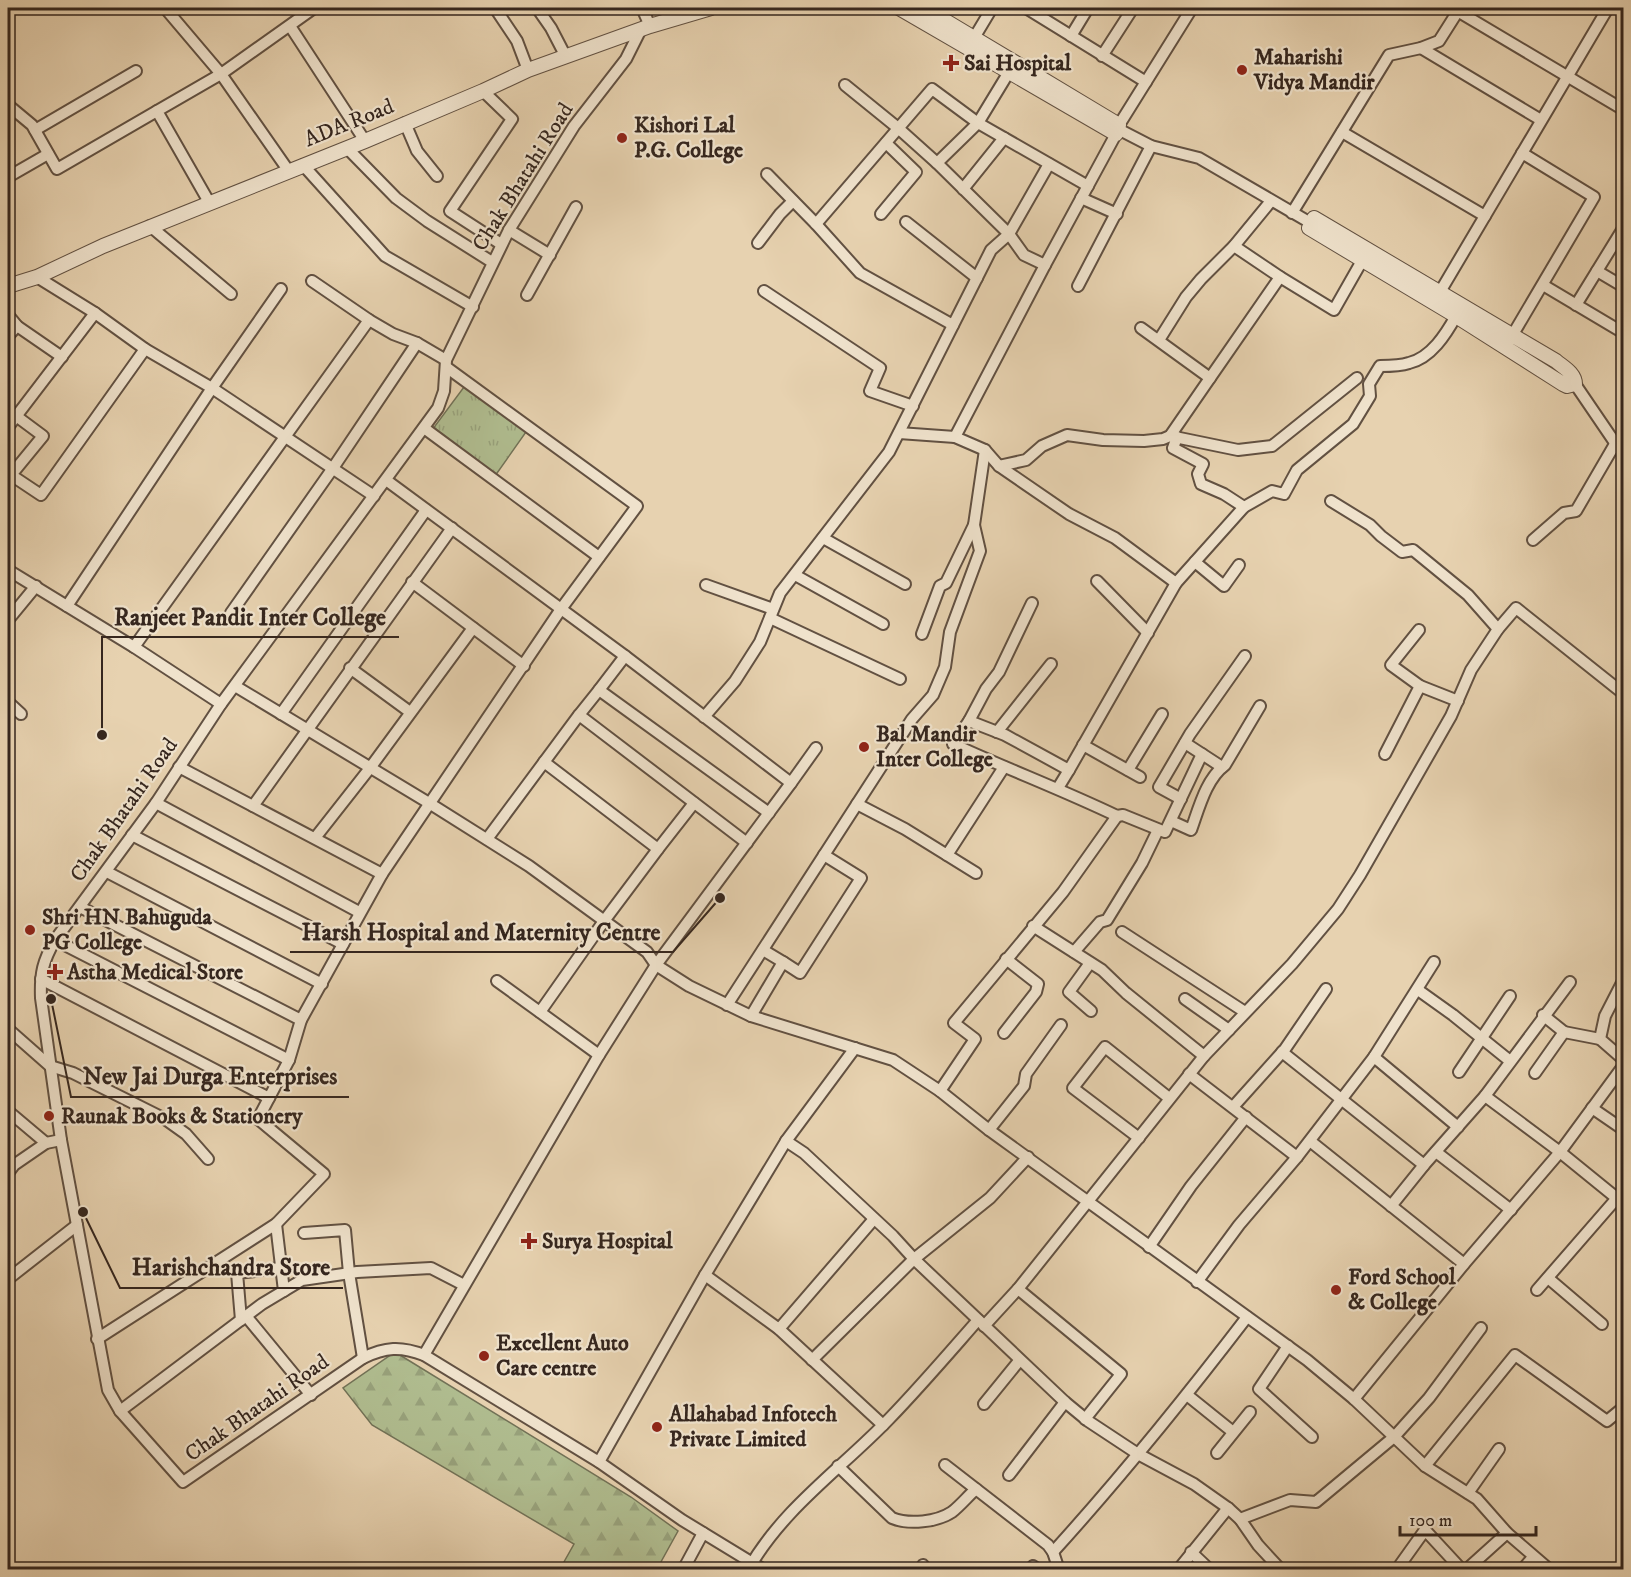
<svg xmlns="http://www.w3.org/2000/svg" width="1631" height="1577" font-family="'IM FELL DW Pica',serif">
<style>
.forest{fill:url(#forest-firs);stroke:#727257;stroke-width:1.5}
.park{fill:url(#park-tufts);stroke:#727257;stroke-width:1.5}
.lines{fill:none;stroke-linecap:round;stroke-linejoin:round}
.minor-casing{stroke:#625142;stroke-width:14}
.tertiary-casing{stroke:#625142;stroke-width:16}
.minor{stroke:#efe2cc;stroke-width:10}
.tertiary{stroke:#efe2cc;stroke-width:14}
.poi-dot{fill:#8f2418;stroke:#efe2cc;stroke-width:2}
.labels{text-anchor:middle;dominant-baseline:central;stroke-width:4.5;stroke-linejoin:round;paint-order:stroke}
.poi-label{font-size:22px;font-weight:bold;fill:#35261e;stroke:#efe2cc;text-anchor:start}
.street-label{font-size:22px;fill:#35261e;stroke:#efe2cc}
.leader{fill:none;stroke:#35261e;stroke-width:2}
.callout-dot{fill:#35261e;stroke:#efe2cc;stroke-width:2}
.callout-label{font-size:24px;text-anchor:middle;font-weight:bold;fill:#35261e;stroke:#efe2cc;stroke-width:4.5;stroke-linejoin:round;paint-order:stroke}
</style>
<defs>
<pattern id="forest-firs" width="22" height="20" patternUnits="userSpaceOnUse" patternTransform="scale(1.5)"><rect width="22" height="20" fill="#b0bd90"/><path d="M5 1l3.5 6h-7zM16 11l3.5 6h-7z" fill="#98a27c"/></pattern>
<pattern id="park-tufts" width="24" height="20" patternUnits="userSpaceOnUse" patternTransform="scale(1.5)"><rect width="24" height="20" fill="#b0bd90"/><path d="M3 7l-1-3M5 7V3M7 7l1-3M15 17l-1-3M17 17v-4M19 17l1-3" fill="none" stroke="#98a27c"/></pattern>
</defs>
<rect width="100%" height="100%" fill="#e7d2b0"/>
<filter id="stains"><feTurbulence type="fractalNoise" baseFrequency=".00333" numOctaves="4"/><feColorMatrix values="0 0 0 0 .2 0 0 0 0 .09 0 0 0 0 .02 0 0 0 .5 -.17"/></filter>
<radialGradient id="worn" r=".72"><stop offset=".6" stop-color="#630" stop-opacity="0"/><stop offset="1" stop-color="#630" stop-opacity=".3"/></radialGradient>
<polygon class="forest" points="395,1352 631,1497 678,1531 657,1569 560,1569 574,1544 372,1425 343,1388"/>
<polygon class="park" points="464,387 526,432 495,476 432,430"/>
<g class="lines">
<defs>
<g id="minor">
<polyline points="165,8 221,74 288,170"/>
<polyline points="495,8 517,41 528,70"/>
<polyline points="537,8 551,28 565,55"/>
<polyline points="642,8 650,26"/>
<polyline points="1026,8 1146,82"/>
<polyline points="1454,9 1624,110"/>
<polyline points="290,26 365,141"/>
<path d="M640,31l-14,28 -52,67 -65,104 -63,130 -2,31 -6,17 -217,296 -65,99 -101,137c-12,21 -15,33 -14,58l20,142 47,250 12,21 63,71 180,-124c22,-11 38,-12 61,-3l175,107 83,58 82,50"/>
<polyline points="1071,36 1088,8"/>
<polyline points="974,38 992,8"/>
<polyline points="1421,48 1541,120"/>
<polyline points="1102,56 1133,8"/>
<polyline points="845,85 898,128 937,163 1009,234 1024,255 1045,265"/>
<polyline points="483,91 512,119 450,211 501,244"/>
<polyline points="8,105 32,125 57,169 157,111"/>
<polyline points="405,123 417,151 437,176"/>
<polyline points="1118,129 1151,146 1199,158 1309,222"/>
<polyline points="35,130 136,71"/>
<polyline points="1342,132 1485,216"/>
<polyline points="347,148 396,198 427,221 492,262"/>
<polyline points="937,163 978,123 1012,67"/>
<polyline points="303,165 385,256 473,307"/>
<polyline points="767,174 816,224 860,273 953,325"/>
<polyline points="8,177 48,154"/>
<polyline points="963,189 1004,138"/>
<polyline points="1081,198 1117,214"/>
<polyline points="209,202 157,111 221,74 314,8"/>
<polyline points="1292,213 1389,55 1421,48 1439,41 1458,11"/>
<polyline points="881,214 916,172 886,143"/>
<polyline points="906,222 977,278"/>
<polyline points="816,224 932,89 978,123 1088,186"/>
<polyline points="150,226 231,294"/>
<polyline points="509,230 550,255"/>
<polyline points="758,243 780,214 793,201"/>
<polyline points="1234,246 1280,277 1334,310 1363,259"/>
<polyline points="1597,271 1624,287"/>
<polyline points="37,277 95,313 145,349 212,388 374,496"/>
<polyline points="312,281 369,320 393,334 417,343 446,360"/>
<polyline points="1543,285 1622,332"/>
<polyline points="1078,286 1151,146"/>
<polyline points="764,291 880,368 870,391 913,406"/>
<polyline points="527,295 576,207"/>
<polyline points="1437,297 1608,8"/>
<polyline points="1576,305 1624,227"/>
<polyline points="8,315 17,326 62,357"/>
<polyline points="1141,328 1210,378 1280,277"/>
<polyline points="8,336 17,326"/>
<polyline points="1159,340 1186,297 1201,279 1234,246 1271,201"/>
<polyline points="1509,341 1594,197 1522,153"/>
<polyline points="1575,384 1624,456"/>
<polyline points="8,410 43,436 11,475 41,495 145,349"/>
<polyline points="8,427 95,313"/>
<polyline points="424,428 599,557"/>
<polyline points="899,433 955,437"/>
<polyline points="1170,436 1238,450 1272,446 1357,378"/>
<polyline points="1177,437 1173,448 1203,464 1198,474 1201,484 1224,494 1244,507"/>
<polyline points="999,466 1026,460 1042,446 1067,435 1103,440 1144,441 1163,439 1170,436 1210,378"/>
<polyline points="386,480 625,656 791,783 656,965 599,1055 424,1355"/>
<polyline points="1331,501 1370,525 1381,536 1402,552 1413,550 1468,595 1498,629"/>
<polyline points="823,538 905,584"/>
<polyline points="1533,540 1564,513 1576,511 1615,444"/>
<polyline points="1195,562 1224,586 1239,565"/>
<polyline points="8,570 134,647 221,704"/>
<polyline points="795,575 883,624"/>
<polyline points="1097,581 1148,633"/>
<polyline points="412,582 524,666"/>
<polyline points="1176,583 1115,538 1069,514 999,466 985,450 955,437 1045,265 1116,134 1119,125 1192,8"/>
<polyline points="706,585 773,609"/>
<path d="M1032,603l-33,69 -13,17 -17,32 -16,23c54,25 110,46 164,72l6,-1 42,17 37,-78"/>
<polyline points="67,606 212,388 281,289"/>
<polyline points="231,613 333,468 417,343"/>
<polyline points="770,618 900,679"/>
<polyline points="8,620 36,586"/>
<polyline points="1419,630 1391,665 1420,686 1458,701"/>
<polyline points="922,634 940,586 946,583 974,525 985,450"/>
<polyline points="134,647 369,320"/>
<polyline points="625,656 599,690 769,813"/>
<polyline points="350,668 410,712"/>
<polyline points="235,686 429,803 529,866 647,952 656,965 689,986 751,1016 893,1060 940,1091 989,1130 1307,1360 1354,1399 1425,1466 1477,1499 1507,1533 1550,1570"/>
<polyline points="599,690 579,715 747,843"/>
<polyline points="8,702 21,714"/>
<polyline points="281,714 426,510"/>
<polyline points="704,717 735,681 760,642 780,593 889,452 991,250 1009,234 1049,164"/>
<polyline points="969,721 1005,735 1069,770 1058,788"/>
<polyline points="997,732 1051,664"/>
<polyline points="1185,743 1222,767"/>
<polyline points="1083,745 1140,777"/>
<polyline points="1385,754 1420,686"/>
<path d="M1069,770l107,-187 68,-76 28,-16 12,3 13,-24 56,-46 17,-28 -1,-12 11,-18c9,0 20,0 29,-3 22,-5 37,-29 47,-47"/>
<polyline points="1128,770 1162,714"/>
<polyline points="791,783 816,748"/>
<polyline points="1181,799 1159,787 1190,734 1245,656"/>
<polyline points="156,803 359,912"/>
<polyline points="857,804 905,829 947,855 1004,767"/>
<polyline points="253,806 452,528"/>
<path d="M1171,821l20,9c8,-22 15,-51 34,-65l35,-59"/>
<polyline points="132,835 343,944"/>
<polyline points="315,838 370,768 473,628"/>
<polyline points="487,839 579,715"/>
<polyline points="658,849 694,803"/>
<polyline points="947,855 976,873"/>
<polyline points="107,872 322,984"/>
<polyline points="382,874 561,609 637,506 446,367"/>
<polyline points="80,907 301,1020"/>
<polyline points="1033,926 1102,970 1126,993 1204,1056"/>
<polyline points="1122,932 1245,1012"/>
<polyline points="55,940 289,1060"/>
<polyline points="763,950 783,962"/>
<polyline points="1074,952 1100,922 1107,920 1142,863 1158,830"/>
<polyline points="1090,963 1069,992 1091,1011"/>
<polyline points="41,979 269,1098 289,1060 301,1020 382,874 179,767"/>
<polyline points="1624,979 1605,1016 1600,1039 1624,1060"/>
<polyline points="497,981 599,1055"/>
<polyline points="1418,990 1453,1015 1510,1061"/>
<polyline points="1185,999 1229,1030"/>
<polyline points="727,1005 912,719 933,695 945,667 950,632 980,551 974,525"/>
<polyline points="540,1012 604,921 658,849 544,762"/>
<polyline points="1543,1015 1564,1032"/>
<polyline points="751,1016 783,962 800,973 861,878 824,855"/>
<polyline points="8,1029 50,1066 73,1073 165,1119 186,1134 208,1159"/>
<polyline points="1004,1033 1036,992 1038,984 1006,959"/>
<polyline points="1282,1052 1424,1165 1485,1096 1570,982"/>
<polyline points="1374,1057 1458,1127"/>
<polyline points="1459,1072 1510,996"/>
<polyline points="1535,1073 1564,1032 1600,1039"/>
<polyline points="1189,1074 1297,1157"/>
<polyline points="940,1091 975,1039 954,1023 1063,892 1117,816"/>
<polyline points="1485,1096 1560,1152 1624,1204"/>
<polyline points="1233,1107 1285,1049 1326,989"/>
<polyline points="1592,1108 1624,1130"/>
<polyline points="8,1111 46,1143"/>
<polyline points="989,1130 1024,1086 1026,1074 1061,1025"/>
<polyline points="1139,1138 1073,1088 1105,1047 1169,1098"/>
<polyline points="786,1141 804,1153 893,1236 914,1259 1065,1402 1088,1421 1138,1454 1194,1484 1228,1508 1240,1519 1258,1545 1281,1570"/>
<polyline points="1310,1141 1464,1264"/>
<polyline points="1436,1152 1511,1210"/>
<polyline points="8,1173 14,1165 46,1143 61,1140"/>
<polyline points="1391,1206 1424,1165"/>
<polyline points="276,1224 284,1291"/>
<polyline points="304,1233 345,1230 349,1273 363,1358"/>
<polyline points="1149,1247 1191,1186 1246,1117"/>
<polyline points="705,1275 779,1329 883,1425"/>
<polyline points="1548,1278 1602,1324"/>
<polyline points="8,1279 77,1225"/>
<polyline points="1197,1282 1239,1225 1297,1157 1374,1057 1434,962"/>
<polyline points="1018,1289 1121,1374 1085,1419"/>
<polyline points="1537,1290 1617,1198"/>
<polyline points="246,1316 311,1395"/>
<polyline points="241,1320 237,1273 281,1268"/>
<polyline points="984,1326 1018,1289 1204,1056 1292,964 1338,909 1360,875 1451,716 1471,670 1498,629 1516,608 1624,694"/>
<polyline points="779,1329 874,1219"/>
<polyline points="97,1339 276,1224 324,1174 258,1119 269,1098"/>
<polyline points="1288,1346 1259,1389 1312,1437"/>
<polyline points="812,1360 914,1259 990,1198 1028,1157"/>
<polyline points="1187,1395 1233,1432"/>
<polyline points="1354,1399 1464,1264 1560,1152 1624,1065"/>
<polyline points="984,1404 1019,1361"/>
<polyline points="120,1411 262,1304 302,1280 357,1272 431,1268 464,1285"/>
<polyline points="1217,1453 1250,1412"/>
<polyline points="599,1462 705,1275 786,1141 855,1048"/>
<polyline points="945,1465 1048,1545 1053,1552 1059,1570"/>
<path d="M838,1466l54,52c17,7 45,4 60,-6 9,-7 16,-16 24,-23"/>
<polyline points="1425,1466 1515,1355 1607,1421 1624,1407"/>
<polyline points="1009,1475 1065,1402"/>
<polyline points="1468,1493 1499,1449"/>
<polyline points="1240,1519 1290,1500 1316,1502 1394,1437 1429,1398 1481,1328"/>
<path d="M1053,1552c68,-75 132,-154 194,-235"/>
<polyline points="1191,1552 1210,1570"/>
<polyline points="923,1565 927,1570"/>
<polyline points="683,1570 703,1533"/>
<path d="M748,1570c34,-61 94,-102 141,-151 31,-32 60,-66 89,-99"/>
<polyline points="1030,1570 1033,1566 1039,1570"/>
<polyline points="1178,1570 1228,1508"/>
<polyline points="1400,1570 1400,1565 1425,1530 1462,1570"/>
<polyline points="1466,1570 1507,1533"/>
<polyline points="1522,1570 1533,1557"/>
</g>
<g id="tertiary">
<polyline points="899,8 1116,134"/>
<polyline points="924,8 1119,125"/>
<path d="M1309,228l147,88 107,68 4,2 8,-2c0,-11 -12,-17 -19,-23l-242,-143"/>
<polyline points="8,286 37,277 103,246 365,141 483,91 528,70 650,26 711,8"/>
</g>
</defs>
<use href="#minor" class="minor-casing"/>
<use href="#tertiary" class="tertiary-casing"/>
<use href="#minor" class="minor"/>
<use href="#tertiary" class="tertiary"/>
</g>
<g class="poi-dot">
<path d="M948 54h6v6h6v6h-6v6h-6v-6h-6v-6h6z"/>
<circle cx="1242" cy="70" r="6"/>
<circle cx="622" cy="138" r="6"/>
<circle cx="864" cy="747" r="6"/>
<circle cx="30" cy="930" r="6"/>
<path d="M52 963h6v6h6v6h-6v6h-6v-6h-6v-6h6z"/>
<circle cx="49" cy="1116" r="6"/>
<path d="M526 1232h6v6h6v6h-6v6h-6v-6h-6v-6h6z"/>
<circle cx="1336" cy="1290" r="6"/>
<circle cx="484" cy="1356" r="6"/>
<circle cx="657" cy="1427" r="6"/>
</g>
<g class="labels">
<g class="poi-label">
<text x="1254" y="57">Maharishi<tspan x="1254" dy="25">Vidya Mandir</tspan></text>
<text x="964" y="63">Sai Hospital</text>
<text x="634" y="125">Kishori Lal<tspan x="634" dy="25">P.G. College</tspan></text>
<text x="876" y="734">Bal Mandir<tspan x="876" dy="25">Inter College</tspan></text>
<text x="42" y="917">Shri HN Bahuguda<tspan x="42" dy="25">PG College</tspan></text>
<text x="67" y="972">Astha Medical Store</text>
<text x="61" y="1116">Raunak Books &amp; Stationery</text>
<text x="542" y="1241">Surya Hospital</text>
<text x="1348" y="1277">Ford School<tspan x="1348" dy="25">&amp; College</tspan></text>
<text x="496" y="1343">Excellent Auto<tspan x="496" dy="25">Care centre</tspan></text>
<text x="669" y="1414">Allahabad Infotech<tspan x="669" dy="25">Private Limited</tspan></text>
</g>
<g class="street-label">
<text transform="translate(349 123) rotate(-22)">ADA Road</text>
<text transform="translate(523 177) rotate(-58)">Chak Bhatahi Road</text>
<text transform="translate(124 810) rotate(-55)">Chak Bhatahi Road</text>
<text transform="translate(257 1408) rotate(-35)">Chak Bhatahi Road</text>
</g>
</g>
<path class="leader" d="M102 735L102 637H399M720 898L673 952H290M51 999L71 1097H349M83 1212L120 1288H343"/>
<g class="callout-dot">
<circle cx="102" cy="735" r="6"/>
<circle cx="720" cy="898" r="6"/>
<circle cx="51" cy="999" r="6"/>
<circle cx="83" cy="1212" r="6"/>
</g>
<g class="callout-label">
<text x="250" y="625">Ranjeet Pandit Inter College</text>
<text x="481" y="940">Harsh Hospital and Maternity Centre</text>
<text x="210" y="1084">New Jai Durga Enterprises</text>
<text x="231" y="1275">Harishchandra Store</text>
</g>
<rect width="1631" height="1577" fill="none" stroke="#e7d2b0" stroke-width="30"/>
<rect x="9" y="9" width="1613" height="1559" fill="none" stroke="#35261e" stroke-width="3"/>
<rect x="15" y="15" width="1601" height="1547" fill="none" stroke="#35261e" stroke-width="1.5"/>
<path d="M1400 1526v9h136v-9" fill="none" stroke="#35261e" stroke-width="3"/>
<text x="1409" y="1526" font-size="18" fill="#35261e" stroke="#efe2cc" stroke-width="4.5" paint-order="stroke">100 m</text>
<rect width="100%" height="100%" filter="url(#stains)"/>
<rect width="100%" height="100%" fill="url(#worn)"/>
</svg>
